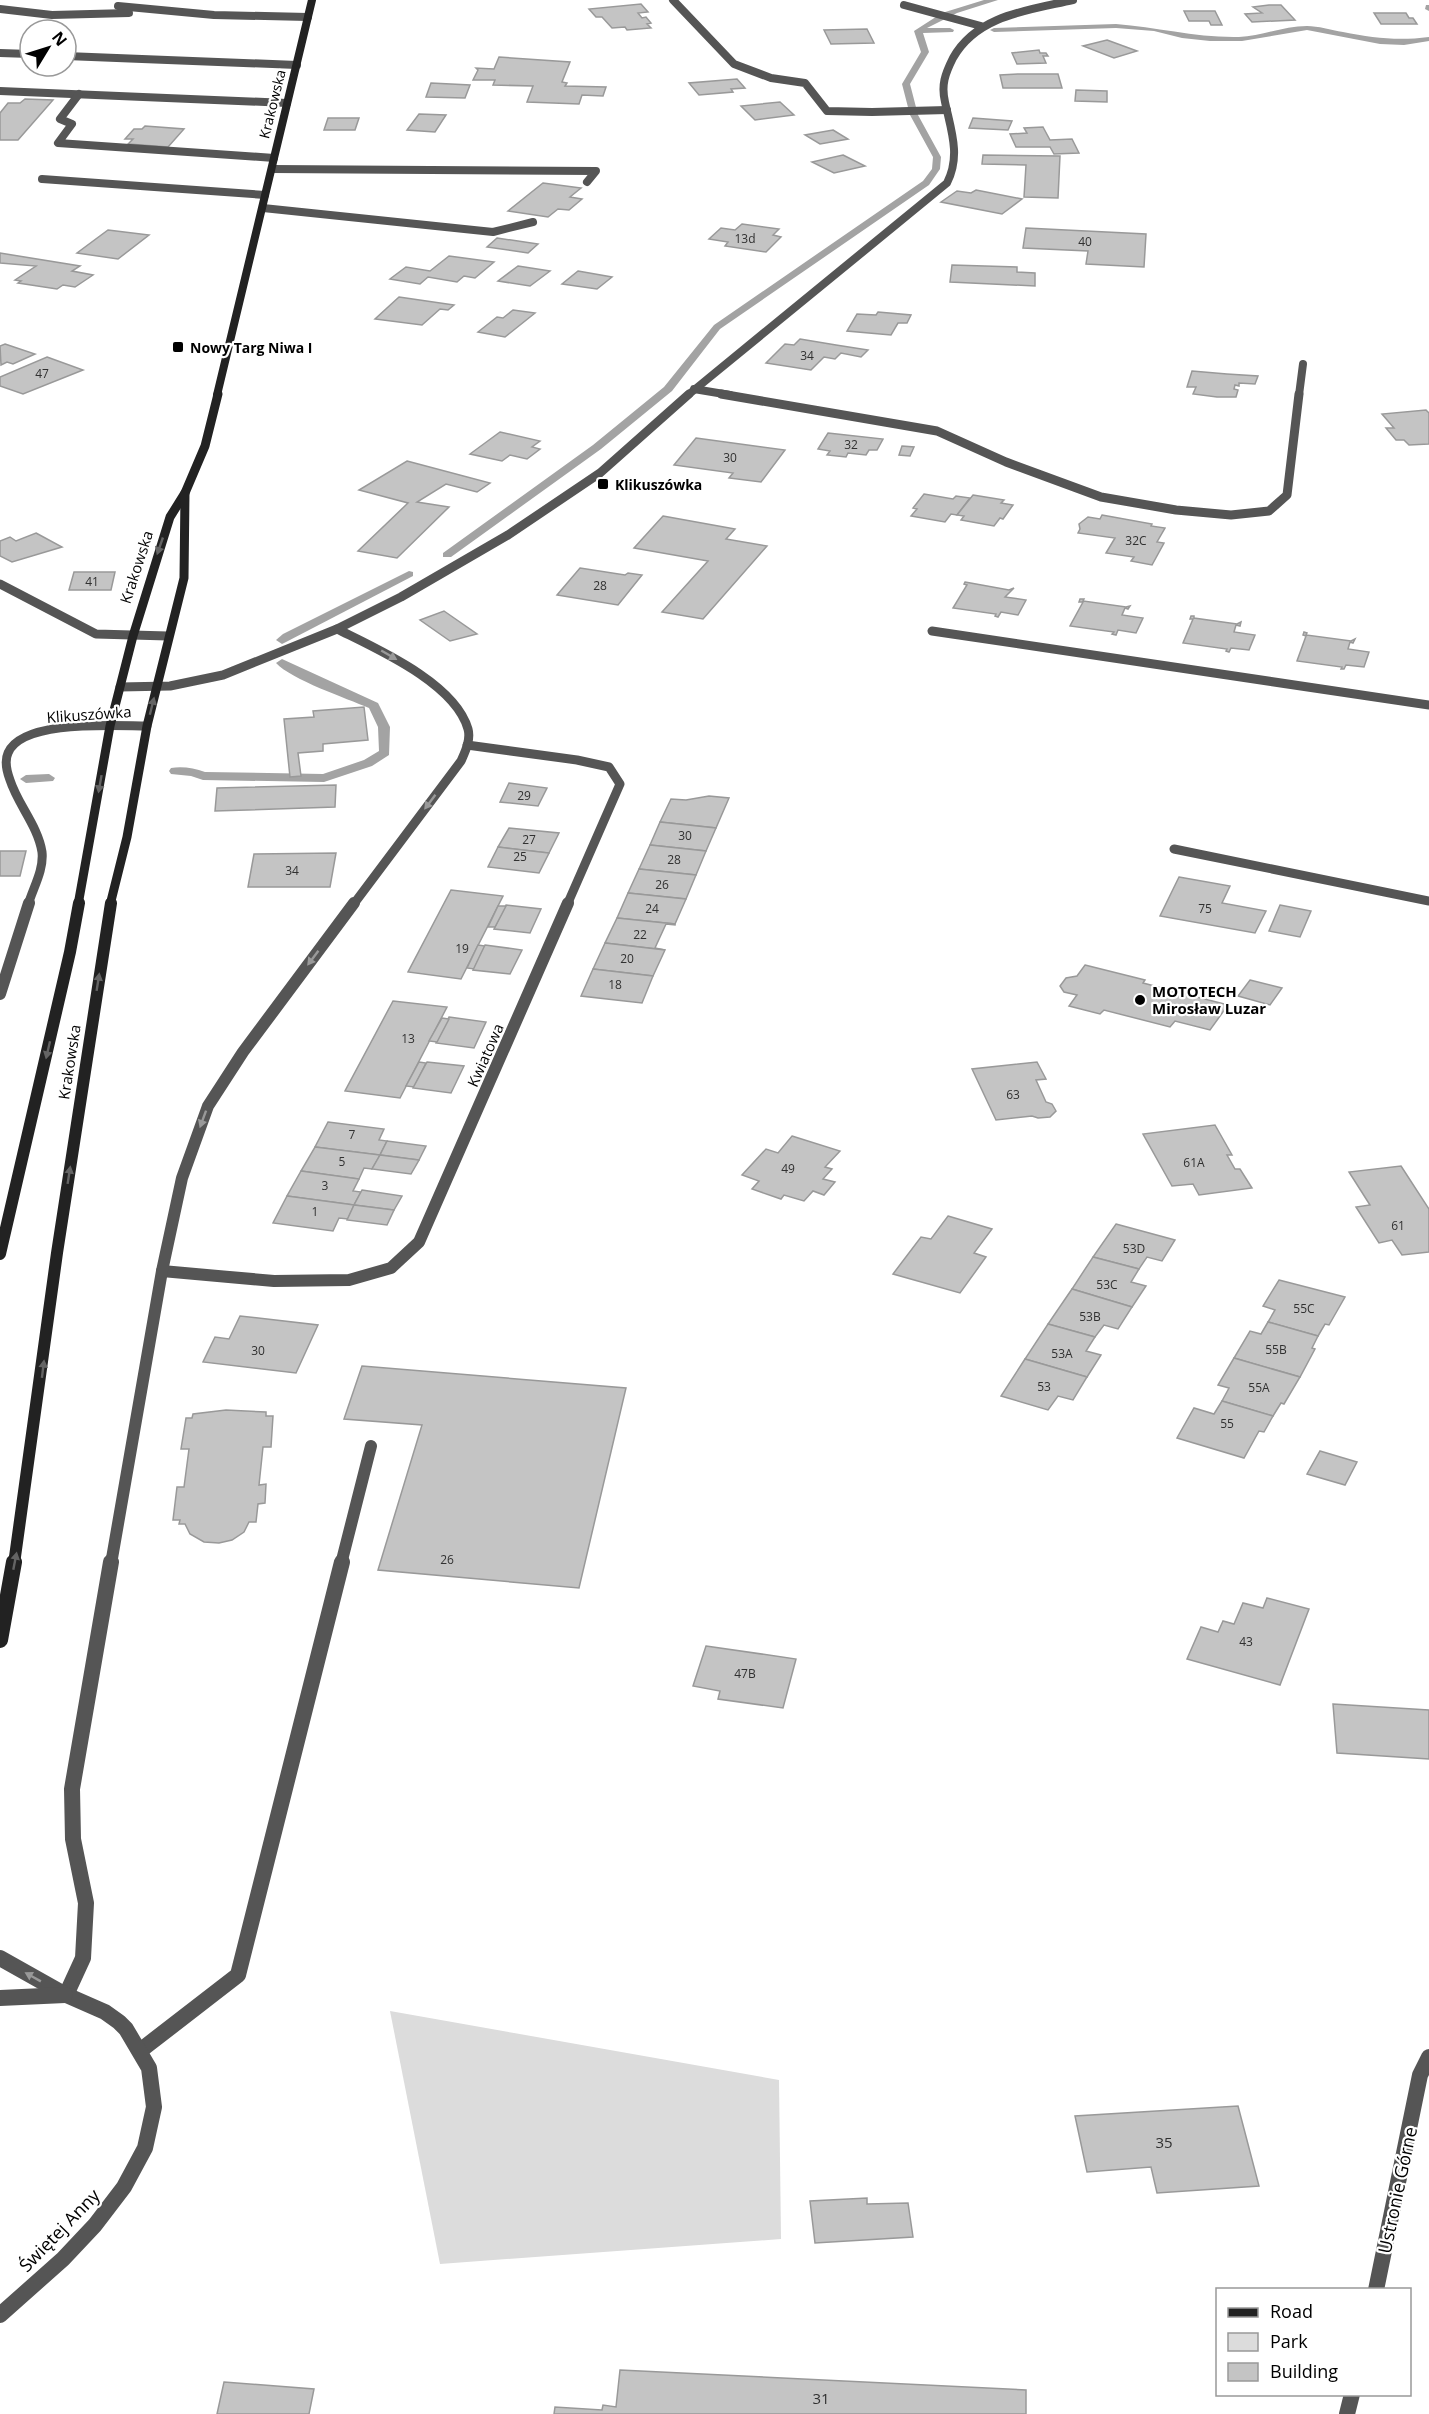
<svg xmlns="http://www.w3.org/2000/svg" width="1429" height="2414" font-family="'Open Sans',sans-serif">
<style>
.green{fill:#dcdcdc}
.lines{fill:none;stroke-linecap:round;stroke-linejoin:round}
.stream{fill:#a3a3a3;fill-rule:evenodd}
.building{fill:#c4c4c4;stroke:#999;stroke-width:1.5}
.service-far3{stroke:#555;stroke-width:8}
.service-far2{stroke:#555;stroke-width:9}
.service-far1{stroke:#555;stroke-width:12}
.service{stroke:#555;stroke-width:16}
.minor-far3{stroke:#555;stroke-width:8}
.minor-far2{stroke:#555;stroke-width:9}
.minor-far1{stroke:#555;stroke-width:12}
.minor{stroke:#555;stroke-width:16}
.tertiary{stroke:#555;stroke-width:16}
.secondary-far3{stroke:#222;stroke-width:8}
.secondary-far2{stroke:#222;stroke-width:9}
.secondary-far1{stroke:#222;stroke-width:12}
.secondary{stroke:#222;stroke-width:16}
.oneway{fill:#646464}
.oneway2{fill:#999}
.poi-dot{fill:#000;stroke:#fff;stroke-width:2}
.labels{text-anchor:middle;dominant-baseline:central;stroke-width:4.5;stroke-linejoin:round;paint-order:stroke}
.number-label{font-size:12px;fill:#313131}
.far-street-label{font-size:14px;fill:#000;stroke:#fff}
.far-poi-label{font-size:14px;font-weight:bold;fill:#000;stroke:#fff;text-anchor:start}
.street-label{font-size:15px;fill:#000;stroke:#fff}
.poi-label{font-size:15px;font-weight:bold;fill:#000;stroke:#fff;text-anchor:start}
.near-number-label{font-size:15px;fill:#313131}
.near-street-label{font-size:18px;fill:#000;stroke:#fff}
</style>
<rect width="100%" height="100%" fill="#fff"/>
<polygon class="green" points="390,2011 779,2080 781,2239 440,2264"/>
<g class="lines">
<g class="stream">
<polygon points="984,0 998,0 957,13 927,28 950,28 954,30 953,32 923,33 929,52 910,84 918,115 941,157 940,169 929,185 720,329 672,391 601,449 451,557 443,557 443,553 593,445 664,387 714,325 923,181 932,169 933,157 910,115 902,84 921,52 914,31 942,13"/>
<polygon points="1426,5 1429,5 1429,11 1425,9"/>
<path d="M1116,24c41,3 81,14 123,13 22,-1 45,-11 68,-11 11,0 24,4 36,6 30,6 55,9 86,5v4l-25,4 -24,-1 -73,-14 -65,11h-32l-28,-3 -28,-7 -38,-3 -122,4 -4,-2 4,-2z"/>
<polygon points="409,571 413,572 413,576 286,642 282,644 276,640 283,634"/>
<path d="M282,659l96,44 12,24 -1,28 -17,11 -48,16 -121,-2 -12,-4 -20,-2 -2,-3 2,-3c11,-2 23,0 34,4l118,2 41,-14 15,-9 -1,-24 -9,-19c-23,-10 -77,-28 -93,-45z"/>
<polygon points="49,774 55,778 53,781 26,783 20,779 26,775"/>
</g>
</g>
<g class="building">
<polygon points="641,4 648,12 638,13 642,18 646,17 651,23 647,24 651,28 627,30 625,27 612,28 602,17 596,17 589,9"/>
<polygon points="1269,5 1281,5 1295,20 1252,22 1245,14 1262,13 1253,7"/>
<polygon points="1184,11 1215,11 1222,25 1211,25 1209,21 1189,21"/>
<polygon points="1374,13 1406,13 1409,18 1413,18 1417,24 1381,24"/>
<polygon points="867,29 874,43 831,44 824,30"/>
<polygon points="1107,40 1137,51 1114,58 1083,46"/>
<polygon points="1039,50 1040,53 1046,53 1048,56 1043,56 1046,63 1017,64 1012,53"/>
<polygon points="499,57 570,62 562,82 567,83 565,86 606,87 603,96 582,95 579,104 527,102 533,86 493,85 495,80 473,80 478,70 476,68 494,69"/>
<polygon points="1018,74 1058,74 1062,88 1003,88 1000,75"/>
<polygon points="737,79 745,88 731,89 733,92 699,95 689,83"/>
<polygon points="431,83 470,85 465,98 426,97"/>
<polygon points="1076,90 1107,91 1107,102 1075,101"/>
<polygon points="25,99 53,100 18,140 0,140 0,113 8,103 20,103"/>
<polygon points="780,102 794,115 755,120 741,106"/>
<polygon points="419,114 446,115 435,132 407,130"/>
<polygon points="328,118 359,118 355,130 324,130"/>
<polygon points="973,118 1012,121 1008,130 969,128"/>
<polygon points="145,126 184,129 168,147 128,144 133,139 125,139 134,129 142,129"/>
<polygon points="1043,127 1050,140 1072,139 1079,153 1054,154 1050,147 1016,147 1010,134 1027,133 1024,128"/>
<polygon points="833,130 848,139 820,144 805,135"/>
<polygon points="843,155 865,166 834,173 812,162"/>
<polygon points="983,155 1060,156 1058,198 1024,197 1026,165 982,164"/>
<polygon points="543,183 581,188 570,197 582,199 569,210 558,209 548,217 508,211"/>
<polygon points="976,190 1022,199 1002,214 941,202 957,191 971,193"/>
<polygon points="742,224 779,229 773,235 781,237 766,252 725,246 728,242 709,239 721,228 735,230"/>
<polygon points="1026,228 1146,234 1144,267 1086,264 1088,251 1023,248"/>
<polygon points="108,230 149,235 118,259 77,253"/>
<polygon points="497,238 538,244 528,253 487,247"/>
<polygon points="0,253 80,266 72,271 93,275 75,287 63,285 57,289 18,283 21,281 15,280 36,266 0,263"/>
<polygon points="449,256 494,262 475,278 464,276 457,282 428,277 420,284 390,279 406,267 430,271"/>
<polygon points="952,265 1017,267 1017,272 1035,273 1035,286 950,282"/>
<polygon points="518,266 550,271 530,286 498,281"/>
<polygon points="578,271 612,277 597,289 562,284"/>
<polygon points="399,297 454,305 448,310 440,309 422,325 375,319"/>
<polygon points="513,310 535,313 505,337 478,332 497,317 503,318"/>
<polygon points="878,312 911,315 907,323 898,323 891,335 847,331 857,314 876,315"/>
<polygon points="800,339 836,345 868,350 861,357 841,353 835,359 824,357 811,370 766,363 785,344 794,345"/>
<polygon points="5,344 35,354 13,364 7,362 1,365 0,346"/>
<polygon points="47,357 83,370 23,394 0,386 0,377"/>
<polygon points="1192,371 1227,374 1258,376 1255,384 1239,383 1239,386 1235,385 1234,389 1238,390 1236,397 1217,397 1193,394 1196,387 1187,387"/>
<polygon points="1426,410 1429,413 1429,444 1409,445 1404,440 1396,440 1386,428 1394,428 1382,414"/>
<polygon points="500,432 540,441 532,447 540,449 527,459 510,455 502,461 470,454"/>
<polygon points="828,433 883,439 877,450 869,450 866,455 848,453 846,457 827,455 830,451 818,449"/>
<polygon points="696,438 785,450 761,482 729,478 733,473 674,465"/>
<polygon points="902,446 914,447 910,456 899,455"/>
<polygon points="407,461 490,483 477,492 446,484 417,502 449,507 397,558 358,551 408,503 359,490"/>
<polygon points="924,494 953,499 956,496 970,498 957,515 951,514 945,522 911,516 917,509 913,508"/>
<polygon points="973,495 1004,500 1001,503 1013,505 1003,519 1000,518 994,526 961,520 964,516 957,515"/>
<polygon points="1102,515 1152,524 1151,526 1165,528 1157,542 1164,543 1152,565 1131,561 1134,557 1106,553 1115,538 1078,533 1080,529 1079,524 1088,517 1100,519"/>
<polygon points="663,516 735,529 726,539 767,546 703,619 662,612 708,561 634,548"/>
<polygon points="36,533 62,547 12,562 0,556 0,541 10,537 16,541"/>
<polygon points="580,568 625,575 628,573 642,575 618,605 557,595"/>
<polygon points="74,572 115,572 111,590 69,590"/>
<polygon points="965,582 1009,590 1014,588 1005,597 1026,600 1018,615 1001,612 998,617 995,616 996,614 953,608 967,585 964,584"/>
<polygon points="1080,599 1084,599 1083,601 1126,607 1130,606 1128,609 1125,608 1122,615 1143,618 1136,633 1118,630 1116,635 1112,634 1114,632 1070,626 1083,602 1079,602"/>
<polygon points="444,611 477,634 450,641 420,620"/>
<polygon points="1191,616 1194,616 1194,618 1237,624 1241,622 1240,626 1236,625 1234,632 1255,635 1249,650 1231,648 1229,652 1226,651 1227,649 1183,643 1193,619 1190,619"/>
<polygon points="1304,632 1307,633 1306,635 1351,641 1355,639 1353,643 1350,642 1348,649 1369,652 1364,667 1346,665 1344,669 1341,669 1342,667 1297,661 1306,636 1303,635"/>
<polygon points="364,707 368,740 323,744 323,751 298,753 301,776 290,777 284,719 314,717 313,711"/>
<polygon points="509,783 547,788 538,806 500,802"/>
<polygon points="336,785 335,807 215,811 217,788"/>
<polygon points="709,796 729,798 716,828 660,822 671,799 686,800"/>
<polygon points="660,822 716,828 706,851 650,845"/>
<polygon points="509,828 559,833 549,853 498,847"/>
<polygon points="650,845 706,851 696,875 639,869"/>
<polygon points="498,847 549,853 539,873 488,867"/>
<polygon points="0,851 26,851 20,876 0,876"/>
<polygon points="336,853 330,887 248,887 254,854"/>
<polygon points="639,869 696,875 686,899 628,893"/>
<polygon points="1179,877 1230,886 1222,903 1266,911 1255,933 1160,916"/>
<polygon points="451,890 503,896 461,979 408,972"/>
<polygon points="628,893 686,899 675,924 617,918"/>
<polygon points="506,905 541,909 530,933 494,929"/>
<polygon points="1280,905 1311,911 1300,937 1269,931"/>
<polygon points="498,906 506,906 495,927 488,927"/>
<polygon points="617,918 675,924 675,925 666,924 655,948 665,950 605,943"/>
<polygon points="605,943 665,950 653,976 593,969"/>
<polygon points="478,945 485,946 474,969 467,968"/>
<polygon points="485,945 522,950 510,974 473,970"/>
<polygon points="1085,965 1145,980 1143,983 1228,1005 1210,1030 1175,1021 1170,1027 1104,1010 1100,1014 1069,1006 1077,995 1064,992 1060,986 1066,978 1077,976"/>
<polygon points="593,969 653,976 642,1003 581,996"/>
<polygon points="1250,980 1282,988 1270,1005 1238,996"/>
<polygon points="393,1001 447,1007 400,1098 345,1091"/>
<polygon points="449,1017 486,1022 474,1048 436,1043"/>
<polygon points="442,1018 449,1019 437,1042 429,1041"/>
<polygon points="419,1062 426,1063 414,1087 406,1086"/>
<polygon points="427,1062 464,1066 451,1093 413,1088"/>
<polygon points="1037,1062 1046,1079 1036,1080 1046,1102 1052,1104 1056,1111 1050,1117 1038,1118 1032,1116 996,1120 972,1069"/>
<polygon points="328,1122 384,1129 379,1140 387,1141 380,1155 315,1147"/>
<polygon points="1215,1125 1232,1155 1227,1155 1235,1169 1240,1169 1252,1188 1199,1195 1193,1184 1172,1186 1143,1134"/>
<polygon points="792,1136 840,1151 825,1167 832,1169 823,1179 835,1182 824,1195 813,1191 804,1201 784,1195 781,1199 752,1189 759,1181 742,1175 766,1149 778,1153"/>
<polygon points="387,1141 426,1146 419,1160 380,1155"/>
<polygon points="315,1147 380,1155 372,1169 364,1168 359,1179 301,1171"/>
<polygon points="380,1155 419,1160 411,1174 372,1169"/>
<polygon points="1401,1166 1429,1209 1429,1252 1402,1255 1392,1240 1379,1243 1356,1207 1370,1205 1349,1172"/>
<polygon points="301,1171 359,1179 353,1191 361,1192 354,1205 287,1196"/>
<polygon points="362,1190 402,1196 394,1210 354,1205"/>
<polygon points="287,1196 347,1204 354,1205 348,1219 339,1218 333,1231 273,1223"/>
<polygon points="354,1205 394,1210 387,1225 347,1220"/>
<polygon points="948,1216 992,1229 974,1253 986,1257 960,1293 893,1274 921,1237 931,1239"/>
<polygon points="1116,1224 1175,1240 1162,1261 1147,1257 1139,1269 1093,1257"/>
<polygon points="1093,1257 1139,1269 1131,1282 1146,1286 1132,1307 1072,1289"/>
<polygon points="1279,1280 1345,1297 1329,1325 1325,1324 1318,1336 1268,1322 1275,1310 1263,1306"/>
<polygon points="1072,1289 1132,1307 1118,1329 1104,1325 1095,1337 1048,1324"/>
<polygon points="240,1316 318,1325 296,1373 203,1362 215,1337 229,1339"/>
<polygon points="1268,1322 1318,1336 1312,1348 1315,1349 1300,1377 1234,1358 1250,1331 1261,1334"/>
<polygon points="1048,1324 1095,1337 1086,1351 1101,1355 1087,1377 1025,1359"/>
<polygon points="1234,1358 1300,1377 1284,1404 1281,1403 1273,1416 1222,1401 1229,1388 1218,1385"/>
<polygon points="1025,1359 1087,1377 1073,1400 1058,1396 1048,1410 1001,1396"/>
<polygon points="362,1366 626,1388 579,1588 378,1570 422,1425 344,1419"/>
<polygon points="1222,1401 1273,1416 1264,1432 1259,1431 1244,1458 1177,1438 1194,1408 1214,1414"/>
<polygon points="226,1410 266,1412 266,1416 273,1416 271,1447 263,1447 259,1485 266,1484 265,1503 258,1504 256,1522 249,1522 244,1532 232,1540 219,1543 204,1542 190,1534 185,1524 179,1524 180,1520 173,1520 177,1487 184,1487 189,1449 181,1449 186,1418 192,1418 193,1414"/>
<polygon points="1320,1451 1357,1462 1345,1485 1307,1474"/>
<polygon points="1267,1598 1309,1609 1280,1685 1187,1659 1201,1627 1218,1632 1223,1621 1234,1624 1243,1603 1263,1608"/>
<polygon points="706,1646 796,1659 783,1708 718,1699 720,1691 693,1686"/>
<polygon points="1333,1704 1429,1710 1429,1759 1337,1753"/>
<polygon points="1238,2106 1259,2186 1157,2193 1151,2167 1087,2172 1075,2116"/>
<polygon points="867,2198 867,2204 908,2203 913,2237 815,2243 810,2201"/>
<polygon points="620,2370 1026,2390 1026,2414 554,2414 555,2407 602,2410 603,2405 616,2407"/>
<polygon points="224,2382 314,2389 309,2414 217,2414"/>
</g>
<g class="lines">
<g class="service-far3">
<polyline points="673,0 734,64 771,78 805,83 827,111 872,112 947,110"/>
<polyline points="904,5 981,26"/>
<polyline points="118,6 214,15 308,17"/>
<polyline points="0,9 52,15 129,13"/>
<polyline points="0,53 30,54"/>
<polyline points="66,56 297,65"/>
<polyline points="0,91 287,103"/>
<polyline points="79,94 60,119 72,124 58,143 274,158"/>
<polyline points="272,169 596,171 587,182"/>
<polyline points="42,179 265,195"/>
<polyline points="263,208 493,232 533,222"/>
<polyline points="694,389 730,395"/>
<polyline points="1299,395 1303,364"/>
</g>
<g class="service-far2">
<polyline points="721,394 937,431 1006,462 1101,497 1176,510 1231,515 1269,511 1287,495 1299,394"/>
<polyline points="0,584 96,634 168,636"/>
<polyline points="932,631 1429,705"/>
<polyline points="1174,849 1429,901"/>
</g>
<polyline class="service-far1" points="341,1564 371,1446"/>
<polyline class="service" points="141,2050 238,1975 342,1562"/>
<path class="minor-far3" d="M688,395l259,-212c14,-27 4,-53 -2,-81 -4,-17 0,-28 8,-44 24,-43 76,-48 120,-58"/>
<g class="minor-far2">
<path d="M337,629c40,20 118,54 131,100 3,11 -3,23 -7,32l-108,144"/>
<polyline points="120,687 170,686 223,675 337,629 401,597 508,535 600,473 689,394"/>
<polyline points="467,745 577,760 609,767 620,784 567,905"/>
<path d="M28,905c5,-17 16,-35 14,-53 -4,-26 -24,-47 -32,-72 -3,-8 -6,-18 -2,-27 14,-34 108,-27 139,-27"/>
</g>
<g class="minor-far1">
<polyline points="0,994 29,903"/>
<polyline points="162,1271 274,1281 349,1280 391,1268 419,1242 568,903"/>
<polyline points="111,1564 162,1271 182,1178 208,1106 243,1052 354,903"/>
</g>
<g class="minor">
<polyline points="66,1995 83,1958 86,1903 73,1839 72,1789 111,1562"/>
<polyline points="1376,2290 1420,2075 1429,2057"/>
<polyline points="1347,2414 1352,2394"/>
</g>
<g class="tertiary">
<polyline points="0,1958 64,1994 105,2012 119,2022 126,2029 149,2068 154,2107 145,2148 124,2187 95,2225 63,2259 0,2315"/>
<polyline points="0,1998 65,1995"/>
</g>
<polyline class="secondary-far3" points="217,395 312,0"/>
<g class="secondary-far2">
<polyline points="78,905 110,726 133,636 170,517 185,493 205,446 218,394"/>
<polyline points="110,905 127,837 147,726 184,578 185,493"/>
</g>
<g class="secondary-far1">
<polyline points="0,1254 70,952 79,903"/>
<polyline points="14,1564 57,1253 111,903"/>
</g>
<polyline class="secondary" points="0,1640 14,1562"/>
</g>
<defs><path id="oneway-solid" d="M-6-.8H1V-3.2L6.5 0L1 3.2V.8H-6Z" transform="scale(1.5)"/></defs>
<g class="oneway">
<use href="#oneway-solid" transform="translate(160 546) rotate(109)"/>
<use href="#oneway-solid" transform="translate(152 706) rotate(-76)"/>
<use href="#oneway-solid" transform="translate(100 784) rotate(100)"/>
<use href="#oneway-solid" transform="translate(98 982) rotate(-81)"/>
<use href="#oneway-solid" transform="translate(48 1050) rotate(103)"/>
<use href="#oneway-solid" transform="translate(69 1175) rotate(-81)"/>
<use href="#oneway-solid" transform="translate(43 1369) rotate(-83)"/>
<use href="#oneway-solid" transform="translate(15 1561) rotate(-79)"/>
</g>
<g class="oneway2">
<use href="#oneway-solid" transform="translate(389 655) rotate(30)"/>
<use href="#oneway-solid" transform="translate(430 802) rotate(127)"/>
<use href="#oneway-solid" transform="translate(313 958) rotate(127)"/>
<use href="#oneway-solid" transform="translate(203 1119) rotate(110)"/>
<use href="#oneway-solid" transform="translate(33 1977) rotate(-151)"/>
</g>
<g class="poi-dot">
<rect x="172" y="341" width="12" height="12" rx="3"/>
<rect x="597" y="478" width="12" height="12" rx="3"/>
<circle cx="1140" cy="1000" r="6"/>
</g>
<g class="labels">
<g class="number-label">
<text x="745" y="238">13d</text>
<text x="1085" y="241">40</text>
<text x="807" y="355">34</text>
<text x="42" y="373">47</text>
<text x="851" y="444">32</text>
<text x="730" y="457">30</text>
<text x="1136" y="540">32C</text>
<text x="92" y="581">41</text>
<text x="600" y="585">28</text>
<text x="524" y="795">29</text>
<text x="685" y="835">30</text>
<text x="529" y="839">27</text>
<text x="520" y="856">25</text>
<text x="674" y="859">28</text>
<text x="292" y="870">34</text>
<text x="662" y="884">26</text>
<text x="652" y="908">24</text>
<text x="1205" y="908">75</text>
<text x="640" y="934">22</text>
<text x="462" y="948">19</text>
<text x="627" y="958">20</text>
<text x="615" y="984">18</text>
<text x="408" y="1038">13</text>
<text x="1013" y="1094">63</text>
<text x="352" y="1134">7</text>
<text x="342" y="1161">5</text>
<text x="1194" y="1162">61A</text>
<text x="788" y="1168">49</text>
<text x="325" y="1185">3</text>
<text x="315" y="1211">1</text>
<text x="1398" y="1225">61</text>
<text x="1134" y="1248">53D</text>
<text x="1107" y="1284">53C</text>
<text x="1304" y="1308">55C</text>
<text x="1090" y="1316">53B</text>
<text x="1276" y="1349">55B</text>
<text x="258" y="1350">30</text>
<text x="1062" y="1353">53A</text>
<text x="1044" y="1386">53</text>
<text x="1259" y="1387">55A</text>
<text x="1227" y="1423">55</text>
<text x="447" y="1559">26</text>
<text x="1246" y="1641">43</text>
<text x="745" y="1673">47B</text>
</g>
<g class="far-street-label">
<text transform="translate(272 104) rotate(-76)">Krakowska</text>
</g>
<g class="far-poi-label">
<text x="190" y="347">Nowy Targ Niwa I</text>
<text x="615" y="484">Klikuszówka</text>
</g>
<g class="street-label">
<text transform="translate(136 567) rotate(-72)">Krakowska</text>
<text transform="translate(89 714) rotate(-4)">Klikuszówka</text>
<text transform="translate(485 1055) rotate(-66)">Kwiatowa</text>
<text transform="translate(69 1062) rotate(-81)">Krakowska</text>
</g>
<g class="poi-label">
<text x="1152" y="991">MOTOTECH<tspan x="1152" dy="17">Mirosław Luzar</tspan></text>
</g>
<g class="near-number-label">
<text x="1164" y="2142">35</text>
<text x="821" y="2398">31</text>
</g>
<g class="near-street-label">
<text transform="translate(1397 2190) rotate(-78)">Ustronie Górne</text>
<text transform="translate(59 2230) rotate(-46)">Świętej Anny</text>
</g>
</g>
<rect x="1216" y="2288" width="195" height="108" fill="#ffffff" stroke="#999999" stroke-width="1.5"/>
<rect x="1228" y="2308" width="30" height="9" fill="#222222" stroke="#999999" stroke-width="1.5"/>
<text x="1270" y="2318" font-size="18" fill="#000000">Road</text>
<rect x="1228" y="2333" width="30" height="18" fill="#dcdcdc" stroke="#999999" stroke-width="1.5"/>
<text x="1270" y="2348" font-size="18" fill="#000000">Park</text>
<rect x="1228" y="2363" width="30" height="18" fill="#c4c4c4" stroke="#999999" stroke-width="1.5"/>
<text x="1270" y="2378" font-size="18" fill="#000000">Building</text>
<g transform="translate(48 48) rotate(52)"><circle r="28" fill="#ffffff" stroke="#999999" stroke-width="1.5"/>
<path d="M0-4.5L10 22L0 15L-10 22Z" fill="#000000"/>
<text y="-9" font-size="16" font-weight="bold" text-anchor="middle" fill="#000000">N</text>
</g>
</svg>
